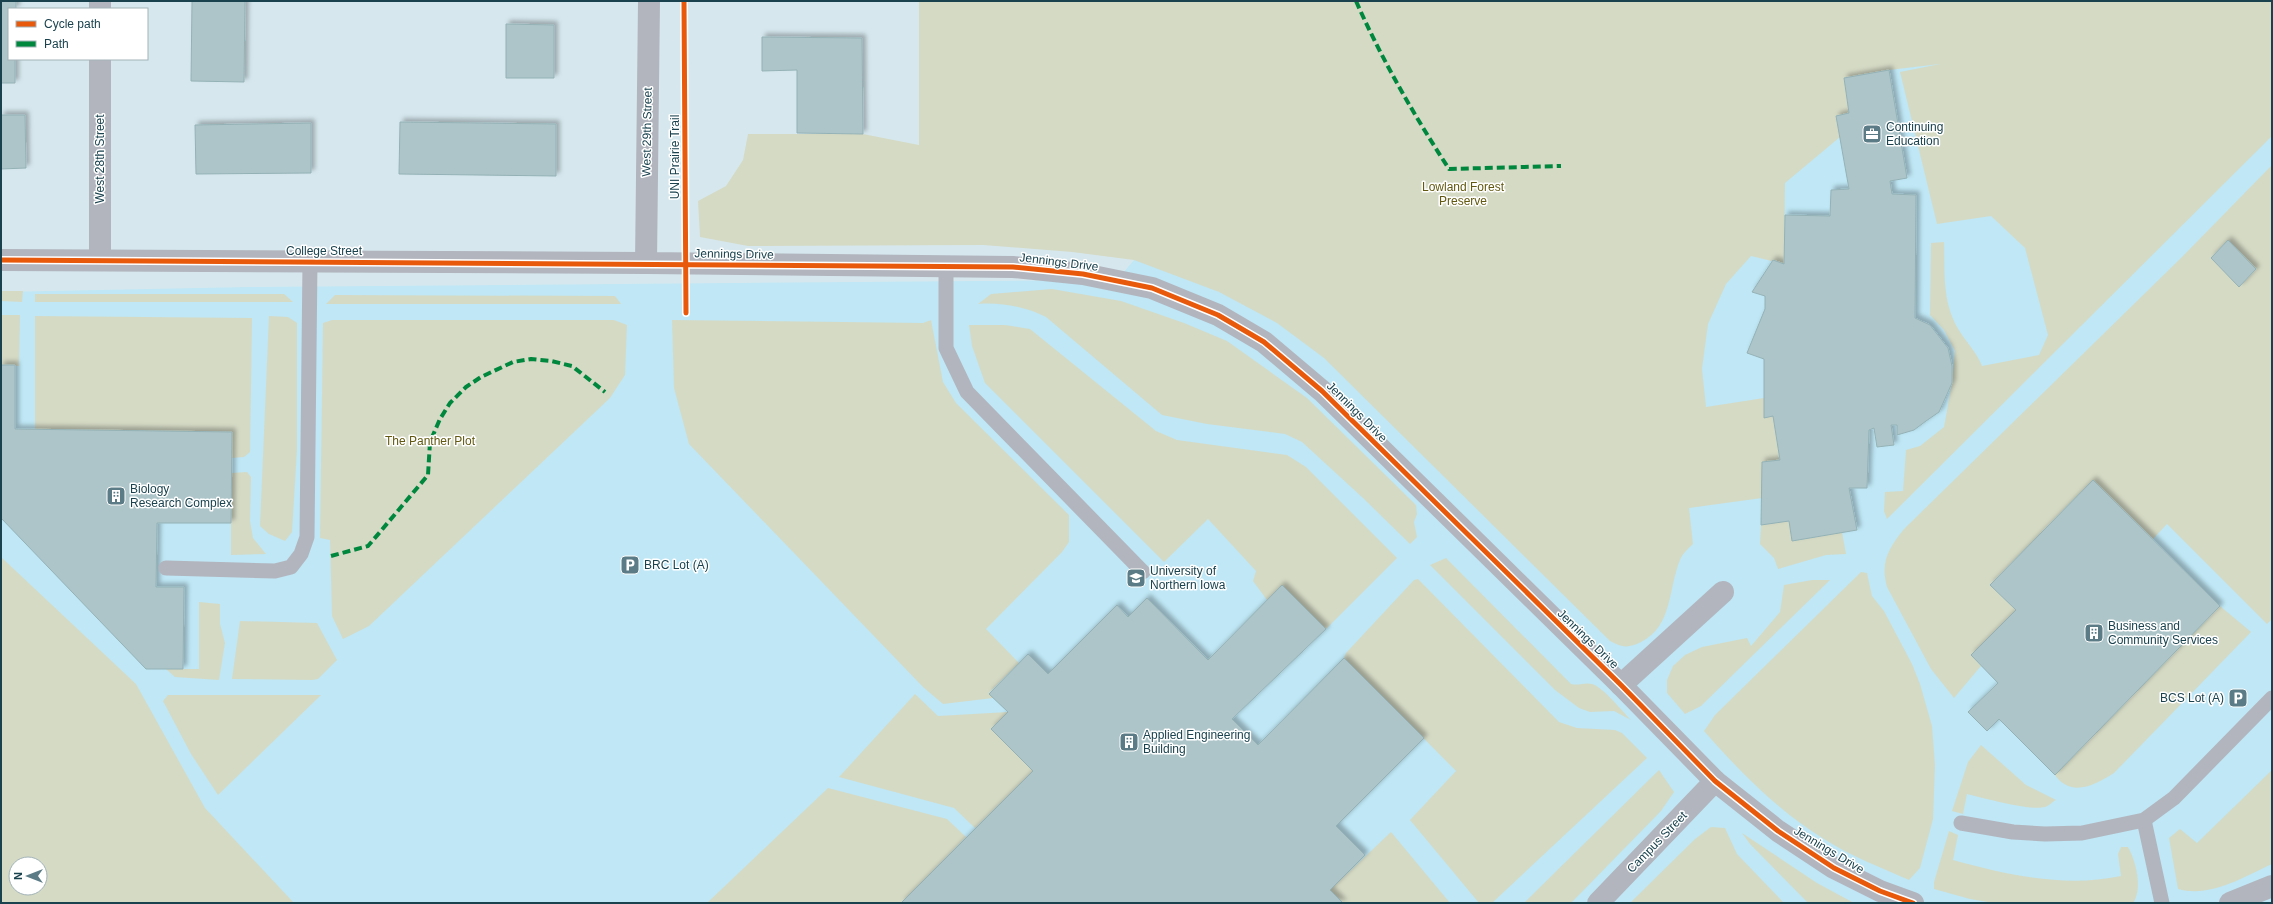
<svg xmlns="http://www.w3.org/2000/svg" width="2273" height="904" font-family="Arial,sans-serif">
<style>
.built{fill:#bfe7f5;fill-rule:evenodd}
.green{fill:#d5dac5;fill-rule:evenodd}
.building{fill:#adc5c9;stroke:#94b2b6;filter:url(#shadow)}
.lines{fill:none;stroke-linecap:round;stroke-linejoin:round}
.service{stroke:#b2b5be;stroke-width:15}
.minor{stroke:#b2b5be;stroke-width:22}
.tertiary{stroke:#b2b5be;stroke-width:22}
.quiet{stroke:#00873e;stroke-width:4;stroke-dasharray:8 4;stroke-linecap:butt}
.cycleway-casing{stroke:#fff;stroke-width:8}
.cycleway{stroke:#e8590c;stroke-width:5}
.labels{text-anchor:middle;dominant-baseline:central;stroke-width:3;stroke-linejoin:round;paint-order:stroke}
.poi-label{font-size:12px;fill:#19424e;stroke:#fff;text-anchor:start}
.street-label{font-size:12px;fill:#19424e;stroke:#fff}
.park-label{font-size:12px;fill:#625810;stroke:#fff}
</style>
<defs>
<filter id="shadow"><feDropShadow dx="3.5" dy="-3.5" stdDeviation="2" flood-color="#0004"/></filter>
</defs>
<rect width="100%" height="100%" fill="#d6e8ee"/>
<path class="built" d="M1139,1h1133v902h-2271v-611l249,-5 867,-7 17,-20zM16,864h24v24h-24z"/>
<g class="green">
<path d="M919,1h1353v135l-385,383 -3,-8 1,-19 18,-1 3,-41 14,-4 24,-19 8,-44 3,-32 -11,-21 -14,-15 1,-72 13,-1c1,30 -2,57 13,85 8,14 19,24 25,39l57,-11 9,-20 -23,-87 -34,-32 -54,8 -37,-152 40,-8 -51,6 -40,43 -13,3 4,21 -55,46 -1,81 -33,-8 -25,28 -18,40 -6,45 4,38 58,-9v19l9,-1 7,44 -18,3v35l-73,10 4,36c-4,4 -11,10 -13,16 -12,29 -7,66 -39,82 -12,6 -19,6 -31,-1l-286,-283 -47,-35 -58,-31 -85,-32 -62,-8 -89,-7 -235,1 -48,-9 -2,-36 28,-15 17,-26 5,-26h115l56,11z"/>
<path d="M2272,165v454l-5,5 -100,-100 -14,15 -60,-59 -103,105 26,25 -45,45 10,11 -27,32 -23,-29 -44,-82c-7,-26 2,-39 17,-58l279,-273z"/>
<path d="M1052,289l69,12 63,22 43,18 80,57 109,107 1,9 -3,8 3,15 -7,7 -47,-46 -61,-56 -17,-8 -78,-10 -45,-9 -116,-98c-20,-10 -45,-15 -68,-13l13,-10z"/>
<polygon points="1,291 23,291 22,302 1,301"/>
<polygon points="35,294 284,294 293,302 35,302"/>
<polygon points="335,295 615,296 621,304 326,304"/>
<polygon points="1,315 20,315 19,366 1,365"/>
<polygon points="35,316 252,318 250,452 244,457 231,458 35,430"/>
<polygon points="269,316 288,317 297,323 297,450 292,532 285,541 269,534 260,526"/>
<polygon points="332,320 614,320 627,325 625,375 610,398 369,626 343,639 332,616 330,540 320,538 323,323"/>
<polygon points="672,320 923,323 931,320 943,382 956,403 1069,515 1069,542 1062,552 986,629 1019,663 989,693 993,698 943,704 923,687 689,444 674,388"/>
<polygon points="969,325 1005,325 1030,329 1156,431 1177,440 1287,455 1306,467 1397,558 1326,629 1282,585 1267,600 1253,581 1256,571 1208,519 1164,562 985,383 972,346"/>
<polygon points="247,472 251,477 250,521 253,538 266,554 231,555 231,473"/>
<polygon points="1789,521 1793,541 1842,532 1846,554 1826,555 1778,569 1774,558 1760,544 1761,525"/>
<path d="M1,557l135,127 69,124 89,95h-293zM16,864h24v24h-24z"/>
<path d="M1446,558l125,126c8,2 14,-2 21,0 11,3 30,27 39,36l-17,-9 -24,1 -11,-4 -24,-18 -125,-125z"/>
<path d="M1861,572l6,1 5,23 12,15 28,53 8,20 12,42 3,39 -2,54 -13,49 -11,12c-29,-13 -59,-24 -85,-41 -47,-29 -84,-67 -120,-108l11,-16z"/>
<polygon points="1418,579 1559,722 1577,728 1615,730 1622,733 1647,758 1492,903 1479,903 1410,820 1456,771 1344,658 1346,653 1414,580"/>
<polygon points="1812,580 1830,580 1701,706 1685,714 1667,693 1667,680 1673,666 1685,655 1702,647 1747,638 1751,646 1780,612 1784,585"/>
<polygon points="199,602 220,604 220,624 225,643 219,680 175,677 166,669 199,669"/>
<path d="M2220,606l31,26 -137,141c-19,12 -43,25 -59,2z"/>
<polygon points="240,621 317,623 337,660 318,679 312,680 232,679"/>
<polygon points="915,694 938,716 1008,712 991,729 1033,771 975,828 954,808 839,777"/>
<polygon points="168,695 321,695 218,795 191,754 163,701"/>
<path d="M1981,745l45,40 30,15c-4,2 -7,6 -11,7 -16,4 -61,-9 -78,-13l-4,20 -11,-3 16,-49z"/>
<polygon points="1659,770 1674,792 1661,811 1571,903 1524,903"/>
<path d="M2272,770v94c-28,13 -62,34 -94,25l-9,-51 11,-9 17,14z"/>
<polygon points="828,788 947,819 966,837 901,903 707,903"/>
<polygon points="1711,827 1725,828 1737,854 1784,903 1630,903 1695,839"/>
<path d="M1949,831l9,4 -5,25c54,15 112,28 168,16l-3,-22 3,-7h7c8,14 15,42 5,56h-139l-24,-4 -36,-10v-7z"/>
<polygon points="1391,832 1450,903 1343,903 1330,890"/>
<polygon points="1742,833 1817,883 1854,903 1808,903 1750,844"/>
</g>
<g class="building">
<polygon points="1,1 16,1 16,9 9,9 9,59 15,59 15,83 1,83"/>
<polygon points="192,1 245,1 244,82 191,81"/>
<polygon points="506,24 554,25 554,78 506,78"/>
<polygon points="762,37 862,38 863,134 797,133 797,70 762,71"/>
<polygon points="1889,70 1907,178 1890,181 1892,194 1916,195 1915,318 1930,325 1948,348 1952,366 1952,383 1939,412 1926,421 1914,430 1897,435 1897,425 1891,425 1894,445 1877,447 1874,428 1869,430 1867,488 1849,488 1857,530 1792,541 1789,521 1761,525 1762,462 1780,460 1773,416 1764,418 1764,359 1747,353 1765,309 1765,296 1752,292 1773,260 1784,264 1785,215 1830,216 1831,190 1849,189 1836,116 1849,113 1844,78"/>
<polygon points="1,115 25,115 26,168 1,169"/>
<polygon points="400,122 556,124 556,176 399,174"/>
<polygon points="311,123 311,173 196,174 195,125"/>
<polygon points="2228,240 2256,269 2239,287 2211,258"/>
<polygon points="1,365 15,365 15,429 232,432 231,523 157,523 156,587 184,587 183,669 146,669 1,518"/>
<polygon points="2093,480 2220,606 2055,775 1999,719 1987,731 1968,712 1998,683 1971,655 2016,610 1990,585"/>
<polygon points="1282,585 1326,629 1232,719 1258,745 1344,658 1424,738 1336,826 1365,855 1330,890 1343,903 901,903 1033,771 991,729 1008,712 989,694 1028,654 1048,674 1117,605 1128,617 1147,598 1208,660"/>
</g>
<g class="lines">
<g class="service">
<polyline points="946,267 946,348 967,392 1143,572"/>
<polyline points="166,568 275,571 291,567 301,554 307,537 310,261"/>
<polyline points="2144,820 2162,903"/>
<polyline points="1961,823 2013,832 2045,834 2082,833 2144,820 2174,798 2272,698"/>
</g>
<g class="minor">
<polyline points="100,1 100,9"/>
<polyline points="649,1 646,263 1013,267 1083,274 1152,288 1218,315 1264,342 1322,391 1621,685 1715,781 1778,831 1834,868 1880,891 1913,903"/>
<polyline points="100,59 100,260"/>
<polyline points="1621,685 1723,592"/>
<polyline points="1598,903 1715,781"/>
<polyline points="2230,903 2272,886"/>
</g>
<polyline class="tertiary" points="1,260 646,263"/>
<g class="quiet">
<path d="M1356,1c26,59 58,114 93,168l112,-3"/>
<polyline points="331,556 368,546 380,532 428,475 430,442 440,419 450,403 466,387 481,377 513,362 531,359 551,361 572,366 605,392"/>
</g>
<defs>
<g id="cycleway">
<polyline points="684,1 686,313"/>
<polyline points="1,260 1013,267 1083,274 1152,288 1218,315 1264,342 1322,391 1621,685 1715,781 1778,831 1834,868 1880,891 1913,903"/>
</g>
</defs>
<use href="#cycleway" class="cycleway-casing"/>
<use href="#cycleway" class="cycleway"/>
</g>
<defs>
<symbol id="office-square" viewBox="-11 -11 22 22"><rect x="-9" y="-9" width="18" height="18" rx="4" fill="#5b7c86" stroke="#fff"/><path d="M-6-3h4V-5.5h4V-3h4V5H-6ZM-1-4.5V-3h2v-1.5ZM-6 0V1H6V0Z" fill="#fff"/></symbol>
<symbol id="building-square" viewBox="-11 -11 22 22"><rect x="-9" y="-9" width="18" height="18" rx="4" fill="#5b7c86" stroke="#fff"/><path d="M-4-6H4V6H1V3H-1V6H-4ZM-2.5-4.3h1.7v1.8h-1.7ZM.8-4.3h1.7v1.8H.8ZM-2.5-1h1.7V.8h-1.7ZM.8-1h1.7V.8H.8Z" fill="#fff"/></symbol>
<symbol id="parking-square" viewBox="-11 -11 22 22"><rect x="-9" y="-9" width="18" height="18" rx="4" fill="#5b7c86" stroke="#fff"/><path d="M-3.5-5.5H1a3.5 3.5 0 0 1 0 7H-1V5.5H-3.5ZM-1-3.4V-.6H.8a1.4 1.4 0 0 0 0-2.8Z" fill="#fff"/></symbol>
<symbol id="university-square" viewBox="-11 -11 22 22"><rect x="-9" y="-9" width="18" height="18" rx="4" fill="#5b7c86" stroke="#fff"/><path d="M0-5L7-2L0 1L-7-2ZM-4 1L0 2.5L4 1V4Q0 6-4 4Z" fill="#fff"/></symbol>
</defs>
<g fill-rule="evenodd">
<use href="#office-square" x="1861" y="123" width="22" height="22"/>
<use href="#building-square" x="105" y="485" width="22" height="22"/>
<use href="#parking-square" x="619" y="554" width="22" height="22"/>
<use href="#university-square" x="1125" y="567" width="22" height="22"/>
<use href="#building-square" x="2083" y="622" width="22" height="22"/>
<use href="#parking-square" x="2227" y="687" width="22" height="22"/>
<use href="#building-square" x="1118" y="731" width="22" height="22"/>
</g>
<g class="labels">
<g class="poi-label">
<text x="1886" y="127">Continuing<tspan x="1886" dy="14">Education</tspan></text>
<text x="130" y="489">Biology<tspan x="130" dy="14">Research Complex</tspan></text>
<text x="644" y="565">BRC Lot (A)</text>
<text x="1150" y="571">University of<tspan x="1150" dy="14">Northern Iowa</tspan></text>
<text x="2108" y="626">Business and<tspan x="2108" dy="14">Community Services</tspan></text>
<text x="2224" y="698" text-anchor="end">BCS Lot (A)</text>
<text x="1143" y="735">Applied Engineering<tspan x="1143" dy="14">Building</tspan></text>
</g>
<g class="street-label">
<text transform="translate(647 132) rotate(-89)">West 29th Street</text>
<text transform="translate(675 157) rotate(-90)">UNI Prairie Trail</text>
<text transform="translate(100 159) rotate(-90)">West 28th Street</text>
<text x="324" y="251">College Street</text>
<text transform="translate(734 254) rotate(1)">Jennings Drive</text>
<text transform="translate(1059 262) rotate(7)">Jennings Drive</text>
<text transform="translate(1357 412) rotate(45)">Jennings Drive</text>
<text transform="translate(1588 639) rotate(44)">Jennings Drive</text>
<text transform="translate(1657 842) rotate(-46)">Campus Street</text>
<text transform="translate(1829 850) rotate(31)">Jennings Drive</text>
</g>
<g class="park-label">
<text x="1463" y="187">Lowland Forest<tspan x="1463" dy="14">Preserve</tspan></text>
<text x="430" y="441">The Panther Plot</text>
</g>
</g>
<rect width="2273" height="904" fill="none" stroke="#19424e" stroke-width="4"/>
<rect x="8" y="8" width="140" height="52" fill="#ffffff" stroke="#a3b3b8"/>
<rect x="16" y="21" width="20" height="6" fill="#e8590c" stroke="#a3b3b8"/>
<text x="44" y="28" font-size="12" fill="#19424e">Cycle path</text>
<rect x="16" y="41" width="20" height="6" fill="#00873e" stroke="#a3b3b8"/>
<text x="44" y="48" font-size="12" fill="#19424e">Path</text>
<g transform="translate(28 876) rotate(270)"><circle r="19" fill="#ffffff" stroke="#a3b3b8"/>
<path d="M0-3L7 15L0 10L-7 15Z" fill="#5b7c86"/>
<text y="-6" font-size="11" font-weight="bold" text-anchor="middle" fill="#19424e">N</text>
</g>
</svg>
